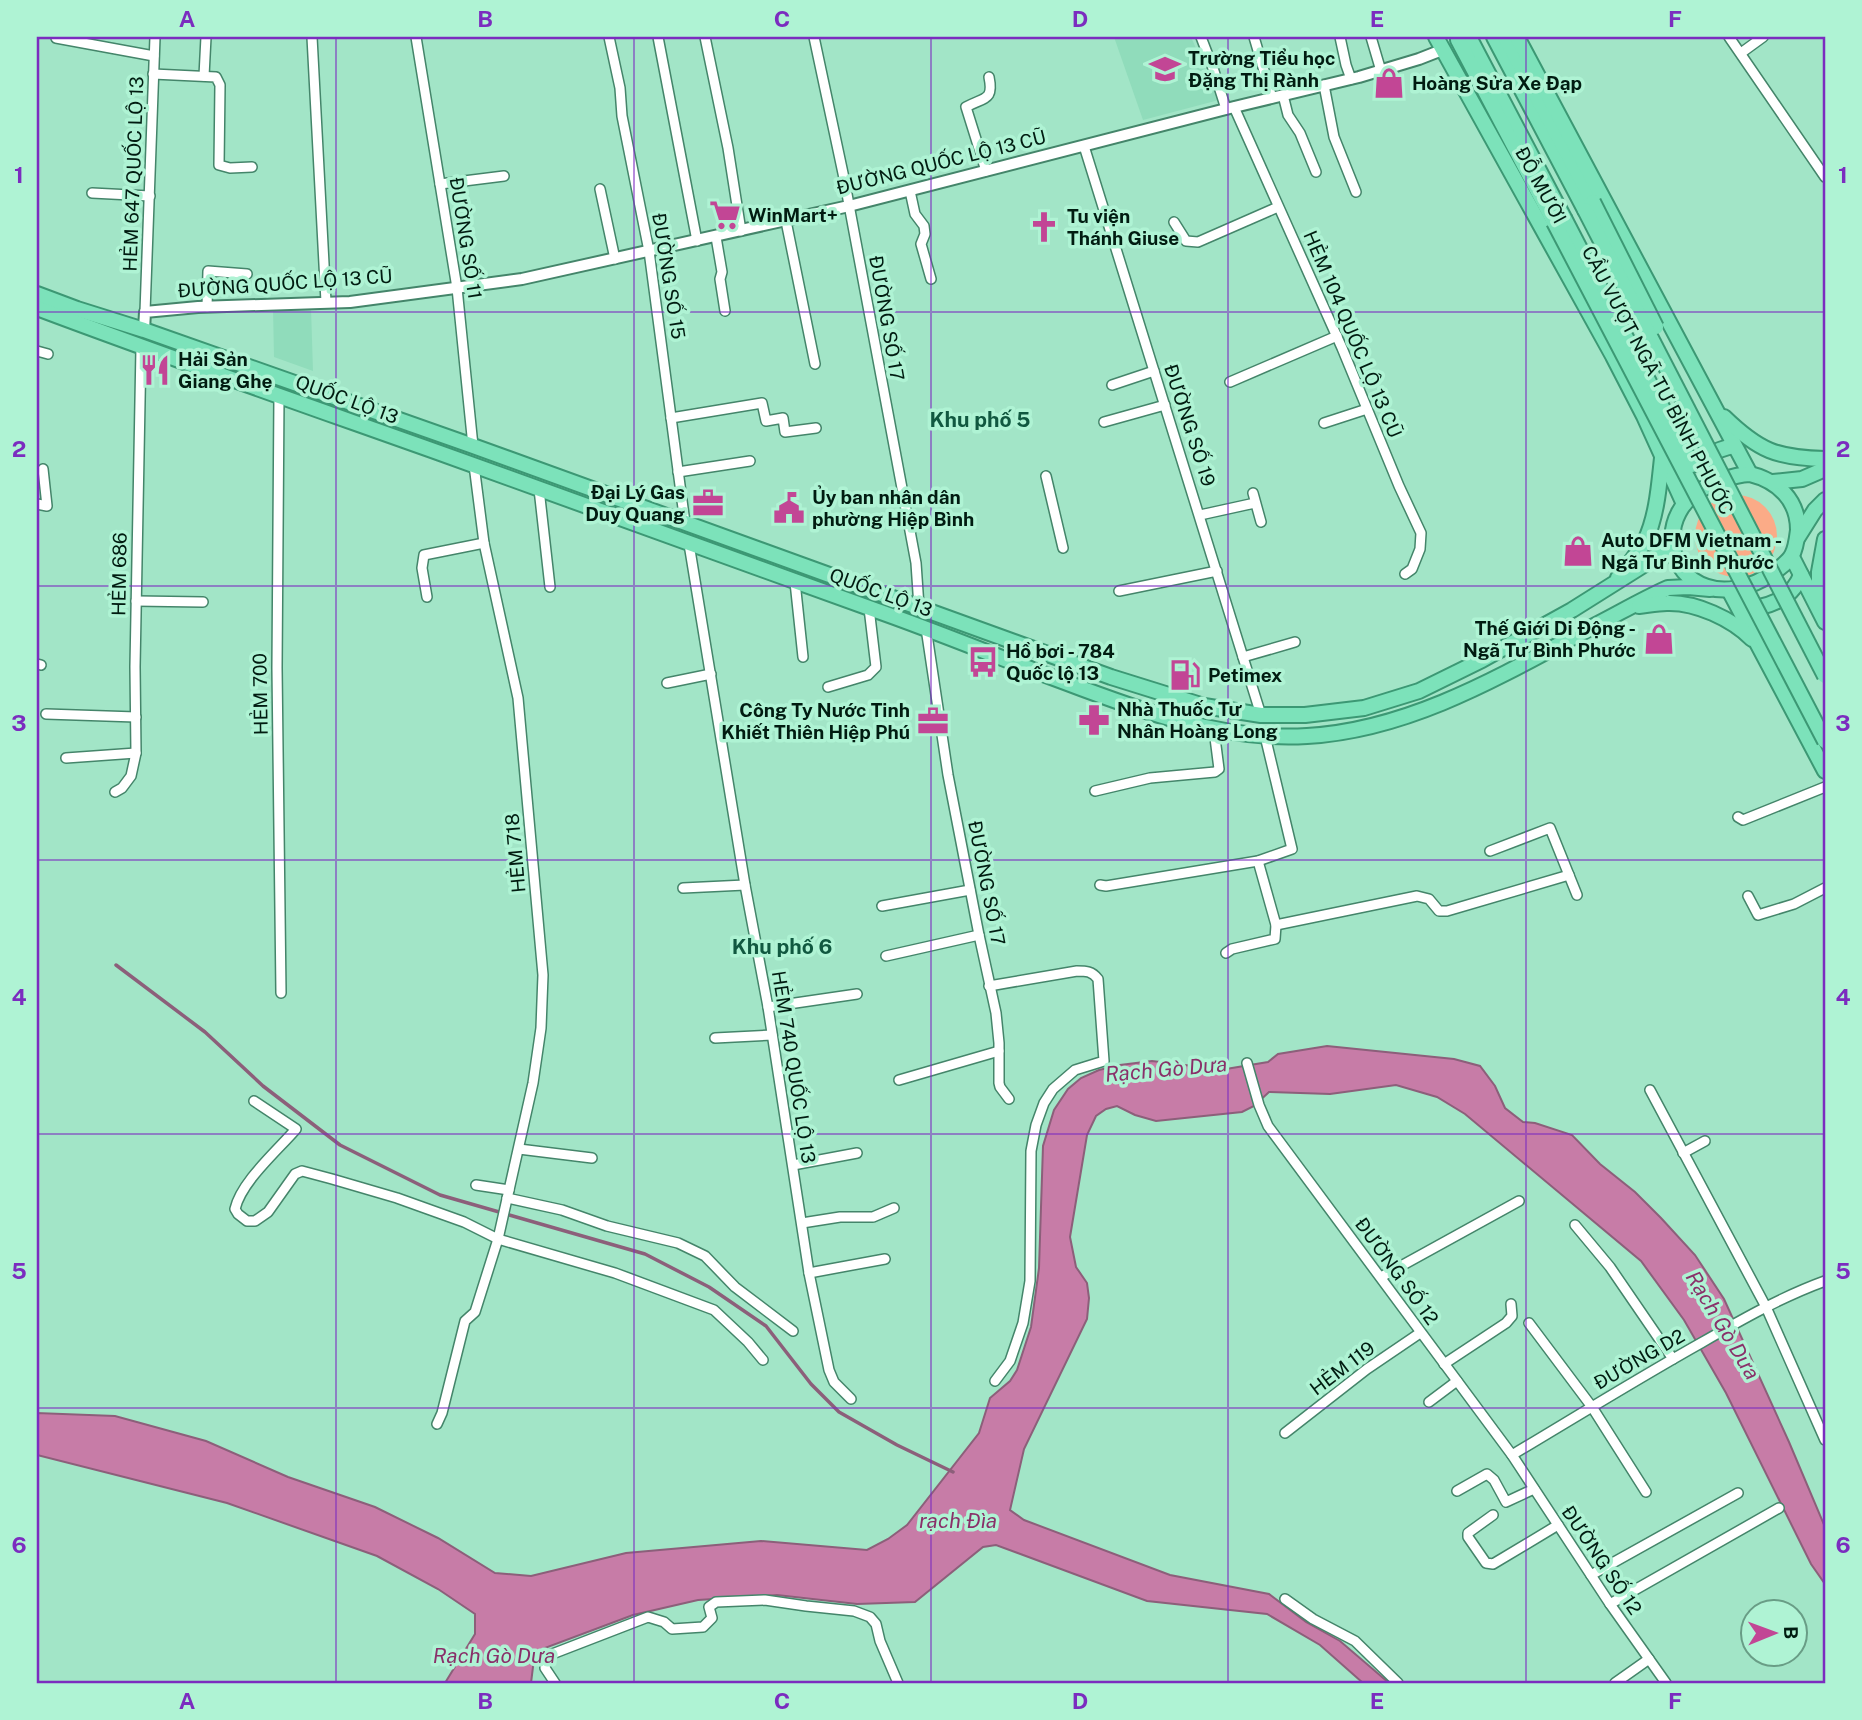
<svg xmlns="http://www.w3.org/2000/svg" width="1862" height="1720" font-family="'Public Sans',sans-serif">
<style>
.built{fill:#90dcbb}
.green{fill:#fbab87}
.water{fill:#c77ca7;stroke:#8c5f7a;stroke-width:2}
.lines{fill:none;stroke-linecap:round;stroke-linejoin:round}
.stream{stroke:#8c5f7a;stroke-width:3.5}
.minor-casing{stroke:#44856a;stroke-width:12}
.tertiary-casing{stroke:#44856a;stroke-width:14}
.trunk-casing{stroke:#3c9874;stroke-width:18}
.minor{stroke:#fff;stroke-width:9}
.tertiary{stroke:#fff;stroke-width:10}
.trunk{stroke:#7ce2ba;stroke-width:14}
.trunk-bridge-casing{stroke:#3c9874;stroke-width:18;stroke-linecap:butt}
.trunk-bridge{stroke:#7ce2ba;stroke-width:14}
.grid{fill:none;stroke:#7b2cbf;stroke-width:2;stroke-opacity:0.55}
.labels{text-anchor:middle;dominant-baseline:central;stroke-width:7;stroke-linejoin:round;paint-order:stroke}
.poi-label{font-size:19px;font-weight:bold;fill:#011c11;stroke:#aff3d4;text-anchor:start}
.street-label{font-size:19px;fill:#011c11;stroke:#aff3d4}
.neighbourhood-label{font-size:21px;font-weight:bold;fill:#115840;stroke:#aff3d4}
.water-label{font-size:21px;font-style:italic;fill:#893069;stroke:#aff3d4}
.neatline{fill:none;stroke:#7b2cbf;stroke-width:2.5}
.grid-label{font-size:23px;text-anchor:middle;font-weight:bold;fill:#7b2cbf}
</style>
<rect width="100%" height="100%" fill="#a2e5c7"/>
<g class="built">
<polygon points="1114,37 1191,37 1219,100 1143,120"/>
<polygon points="273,308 311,308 313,371 274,357"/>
</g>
<circle class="green" cx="1736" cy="536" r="41"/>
<polygon class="water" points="1327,1046 1454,1059 1480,1066 1495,1086 1505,1108 1523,1122 1535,1123 1572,1135 1600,1164 1635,1192 1661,1218 1695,1255 1724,1299 1789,1442 1825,1527 1825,1584 1811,1564 1726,1393 1684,1320 1641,1261 1465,1114 1437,1097 1396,1085 1330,1094 1269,1092 1254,1106 1242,1112 1156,1121 1135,1115 1117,1106 1106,1109 1096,1116 1087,1135 1070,1237 1076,1267 1087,1283 1089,1298 1087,1319 1024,1449 1010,1510 1024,1520 1170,1575 1269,1594 1306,1622 1340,1641 1389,1683 1363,1683 1320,1645 1267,1614 1147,1601 996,1545 983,1547 915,1602 857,1604 777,1595 698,1600 633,1615 542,1649 534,1659 531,1683 445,1683 475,1634 475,1614 438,1589 377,1556 227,1503 37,1455 37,1413 115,1416 206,1441 288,1477 375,1507 438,1538 495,1573 531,1576 626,1553 761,1541 867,1550 888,1539 907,1525 979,1433 990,1398 1010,1381 1017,1370 1031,1327 1039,1268 1043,1146 1054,1110 1068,1089 1081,1078 1099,1070 1120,1065 1152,1061 1193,1066 1214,1071 1268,1062 1278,1054"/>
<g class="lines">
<polyline class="stream" points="116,965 205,1032 263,1086 340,1145 440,1195 645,1254 709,1287 766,1326 811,1384 839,1412 897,1445 953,1472"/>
<defs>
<g id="minor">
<polyline points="312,37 326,302"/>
<polyline points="416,37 457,288 473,446"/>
<polyline points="609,37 620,88 622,116 649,251 685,523"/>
<polyline points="658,37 697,241"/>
<polyline points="705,37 728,148 741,231"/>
<polyline points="814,37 844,178 916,563 919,607"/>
<polyline points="1201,37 1214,71 1226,109"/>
<polyline points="1254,37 1272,98"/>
<polyline points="1340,37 1346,65 1351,79"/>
<polyline points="1371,37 1381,71"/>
<polyline points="1729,37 1825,177"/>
<polyline points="56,38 154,56"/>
<polyline points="1741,53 1763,37"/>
<polyline points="153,74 216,77 220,85 219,165 230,168 252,167"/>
<polyline points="204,76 206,37"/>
<polyline points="1324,85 1334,137 1356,192"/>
<polyline points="1283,95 1288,115 1300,133 1316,172"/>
<polyline points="1234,107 1342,348 1399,486 1421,533 1420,549 1412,569 1405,574"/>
<polyline points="1084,146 1261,715"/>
<path d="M986,171l-20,-64c18,-10 28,-6 23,-30"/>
<polyline points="440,184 504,176"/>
<polyline points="600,189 615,259"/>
<polyline points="910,191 915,214 924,226 925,234 921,244 931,279"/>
<polyline points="92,193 150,196"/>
<polyline points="786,221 815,364"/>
<polyline points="1174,222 1186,241 1198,242 1278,207"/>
<polyline points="716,237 722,272 720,279 725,311"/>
<polyline points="207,307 208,271 247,274"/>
<polyline points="145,312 155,37"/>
<polyline points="37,351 48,354"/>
<polyline points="1230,382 1337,336"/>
<polyline points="1112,385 1154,371"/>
<polyline points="279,395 277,668 281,993"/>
<polyline points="671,418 762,403 766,421 783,418 785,432 816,428"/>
<polyline points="1104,422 1165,405"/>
<polyline points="1324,423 1367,409"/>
<polyline points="678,472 750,461"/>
<polyline points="1046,476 1063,548"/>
<polyline points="539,489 550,587"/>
<polyline points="1253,493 1261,522"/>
<polyline points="37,504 47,506 43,469"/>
<polyline points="1200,515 1255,503"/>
<polyline points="689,544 745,885 768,1007 809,1273 829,1370 834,1382 851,1399"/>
<polyline points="795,582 803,657"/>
<polyline points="1119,591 1217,571"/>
<polyline points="427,597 422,568 424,555 484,543"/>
<polyline points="136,601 203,602"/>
<polyline points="926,628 948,775 979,935 996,1013 999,1043 999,1083 1000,1087 1009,1099"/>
<polyline points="1243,657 1295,642"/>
<polyline points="37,664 41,665"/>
<polyline points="667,683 711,674"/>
<polyline points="828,687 868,675 876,667 869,608"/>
<polyline points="46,714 136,717"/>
<polyline points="66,758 136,753"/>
<polyline points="1095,791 1150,778 1215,772 1219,769 1214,730"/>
<polyline points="115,792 122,788 131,776 136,753 135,667 141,348"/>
<polyline points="1738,817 1743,820 1825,787"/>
<polyline points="1490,851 1550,828 1577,895"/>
<polyline points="1100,885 1106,886 1258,861 1292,849 1265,736"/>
<polyline points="683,888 745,885"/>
<polyline points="1748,896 1758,915 1794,904 1825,888"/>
<polyline points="882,906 970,890"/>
<polyline points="1276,925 1417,896 1429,899 1439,911 1447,911 1569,875"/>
<polyline points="1226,953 1232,949 1275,939 1276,925 1258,861"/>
<polyline points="886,956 979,935"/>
<path d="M989,986l88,-15c9,0 15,0 21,8l6,82 -29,9 -22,19 -9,14 -8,22 -5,26 -1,130 -7,42 -13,38 -15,20"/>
<polyline points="768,1007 857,994"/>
<polyline points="715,1038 772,1035"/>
<polyline points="1247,1063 1259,1105 1268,1126 1512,1455 1610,1604 1666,1683"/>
<polyline points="899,1080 999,1051"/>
<polyline points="1650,1090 1766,1307 1825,1440"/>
<path d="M254,1101l42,28c-19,22 -55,53 -61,80l3,5 9,7h8l13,-9 27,-38 7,-3 30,8 65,19 67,24 34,17 117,34 99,37 34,32 15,18"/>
<polyline points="519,1149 592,1158"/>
<polyline points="1683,1153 1705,1141"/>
<polyline points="793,1165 857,1153"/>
<polyline points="476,1185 509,1190"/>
<polyline points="507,1198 562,1210 607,1226 678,1243 705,1256 735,1287 793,1331"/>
<polyline points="802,1223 840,1217 873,1217 894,1208"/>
<polyline points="1575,1225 1610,1267 1673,1359"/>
<polyline points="809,1273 885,1259"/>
<polyline points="1381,1277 1519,1201"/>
<polyline points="1529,1323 1592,1407 1646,1492"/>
<polyline points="1444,1364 1506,1323 1512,1316 1511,1304"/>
<polyline points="1429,1402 1457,1381"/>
<polyline points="437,1424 442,1413 465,1321 475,1312 498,1239 533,1083 541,1028 543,975 518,698 484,543 474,465"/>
<polyline points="1285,1433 1367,1369 1420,1333"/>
<path d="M1512,1455c62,-37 125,-76 189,-112 40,-23 80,-46 124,-62"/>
<polyline points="1457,1491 1487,1474 1494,1480 1506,1502 1534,1489"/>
<polyline points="1493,1515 1468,1533 1468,1537 1486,1563 1493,1564 1558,1525"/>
<polyline points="1591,1575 1738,1493"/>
<polyline points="1285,1599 1313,1619 1355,1641 1398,1683"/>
<polyline points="1610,1604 1779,1508"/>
<polyline points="555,1683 545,1668 547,1656 648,1617 664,1622 672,1629 703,1627 712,1618 709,1607 716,1602 765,1600 806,1606 854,1611 870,1617 876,1624 880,1641 898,1683"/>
<polyline points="1615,1683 1649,1659"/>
</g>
<polyline id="tertiary" points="144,330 145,312 198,307 350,302 522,279 849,206 1226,109 1359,77 1419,59 1442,50"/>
<g id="trunk">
<polyline points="1436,37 1613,356 1644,416 1684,504"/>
<polyline points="1469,37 1564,218"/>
<polyline points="1494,37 1585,210"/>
<polyline points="1505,37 1593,202"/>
<polyline points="1517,37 1750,474"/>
<polyline points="1458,40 1554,222"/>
<polyline points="37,294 77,309 144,330 473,446 1111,677 1204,706 1261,715 1305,715 1364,708 1419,691 1482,660 1572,610 1650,561 1662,551 1672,538"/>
<path d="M37,308c133,50 268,97 403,145 145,51 290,104 435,157 63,22 125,48 187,71 79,30 159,60 245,55 103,-6 194,-60 283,-108 26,-13 51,-28 78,-40l20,-1 22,2"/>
<path d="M1724,417c35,34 53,41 101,42"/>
<path d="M1683,472c12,-12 34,-23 51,-26"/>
<path d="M1750,474c28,7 48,26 48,56 -1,8 -2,18 -6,25 -3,6 -10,11 -15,15 -24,18 -58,28 -84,10 -29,-21 -27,-66 3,-87 14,-10 37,-18 54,-19z"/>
<polyline points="1773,482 1802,479 1825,469"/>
<polyline points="1798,537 1815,510 1825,500"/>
<polyline points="1792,557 1825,622"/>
<path d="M1618,578c9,-12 20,-24 27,-37 12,-25 14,-56 17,-83"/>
<polyline points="1729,590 1825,771"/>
<polyline points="1819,604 1819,572 1825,539"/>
<path d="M1639,606c9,-1 19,-3 28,-3 29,-1 65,16 85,36"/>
<path d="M1746,609c23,-2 46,-10 55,-34"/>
</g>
</defs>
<use href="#minor" class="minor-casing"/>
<use href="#tertiary" class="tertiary-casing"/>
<use href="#trunk" class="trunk-casing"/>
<use href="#minor" class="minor"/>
<use href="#tertiary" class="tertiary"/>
<use href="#trunk" class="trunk"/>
<defs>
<g id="trunk-bridge">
<polyline points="1593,202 1656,327"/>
<polyline points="1585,210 1825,676"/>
<polyline points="1564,218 1692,465"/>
<polyline points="1554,222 1825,741"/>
</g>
</defs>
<use href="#trunk-bridge" class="trunk-bridge-casing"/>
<use href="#trunk-bridge" class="trunk-bridge"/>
</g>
<path class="grid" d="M336,37v1646M634,37v1646M931,37v1646M1228,37v1646M1526,37v1646M37,312h1788M37,586h1788M37,860h1788M37,1134h1788M37,1408h1788"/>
<defs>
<symbol id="school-bare" viewBox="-9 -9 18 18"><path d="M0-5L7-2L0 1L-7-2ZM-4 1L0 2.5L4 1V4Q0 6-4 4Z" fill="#c24695" stroke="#aff3d4" stroke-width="2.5" paint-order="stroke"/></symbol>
<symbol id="shop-bare" viewBox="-9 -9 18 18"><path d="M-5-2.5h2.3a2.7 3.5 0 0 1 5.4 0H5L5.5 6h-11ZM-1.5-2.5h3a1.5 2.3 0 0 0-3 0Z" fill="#c24695" stroke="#aff3d4" stroke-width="2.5" paint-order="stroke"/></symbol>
<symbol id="supermarket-bare" viewBox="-9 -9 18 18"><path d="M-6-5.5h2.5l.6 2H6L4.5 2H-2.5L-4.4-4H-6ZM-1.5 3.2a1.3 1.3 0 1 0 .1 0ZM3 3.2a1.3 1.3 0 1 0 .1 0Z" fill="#c24695" stroke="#aff3d4" stroke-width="2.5" paint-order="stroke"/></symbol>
<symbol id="church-bare" viewBox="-9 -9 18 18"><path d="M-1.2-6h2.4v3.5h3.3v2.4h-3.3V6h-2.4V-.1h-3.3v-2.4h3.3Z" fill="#c24695" stroke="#aff3d4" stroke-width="2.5" paint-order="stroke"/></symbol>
<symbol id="restaurant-bare" viewBox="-9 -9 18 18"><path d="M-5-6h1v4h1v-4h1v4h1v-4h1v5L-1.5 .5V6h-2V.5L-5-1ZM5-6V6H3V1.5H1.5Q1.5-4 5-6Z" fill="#c24695" stroke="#aff3d4" stroke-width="2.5" paint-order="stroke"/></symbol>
<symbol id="office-bare" viewBox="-9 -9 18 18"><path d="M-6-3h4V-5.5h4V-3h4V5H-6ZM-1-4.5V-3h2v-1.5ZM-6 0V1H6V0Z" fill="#c24695" stroke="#aff3d4" stroke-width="2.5" paint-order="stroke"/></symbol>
<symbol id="civic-bare" viewBox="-9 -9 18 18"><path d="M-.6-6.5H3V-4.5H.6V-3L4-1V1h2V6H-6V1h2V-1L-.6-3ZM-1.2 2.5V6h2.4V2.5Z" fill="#c24695" stroke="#aff3d4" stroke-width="2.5" paint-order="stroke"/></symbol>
<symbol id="bus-bare" viewBox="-9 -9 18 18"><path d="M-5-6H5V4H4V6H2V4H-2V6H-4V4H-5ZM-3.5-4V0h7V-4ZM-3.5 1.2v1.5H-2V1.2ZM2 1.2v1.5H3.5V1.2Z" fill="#c24695" stroke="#aff3d4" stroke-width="2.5" paint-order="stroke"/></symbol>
<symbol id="fuel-bare" viewBox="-9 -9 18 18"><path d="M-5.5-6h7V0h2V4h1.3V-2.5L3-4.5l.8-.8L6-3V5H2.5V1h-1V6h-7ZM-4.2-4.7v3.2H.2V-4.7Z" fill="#c24695" stroke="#aff3d4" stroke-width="2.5" paint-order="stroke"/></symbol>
<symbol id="pharmacy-bare" viewBox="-9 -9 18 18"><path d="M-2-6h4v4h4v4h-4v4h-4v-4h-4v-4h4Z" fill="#c24695" stroke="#aff3d4" stroke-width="2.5" paint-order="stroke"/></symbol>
</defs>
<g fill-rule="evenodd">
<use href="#school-bare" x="1143" y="47" width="44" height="44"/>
<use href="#shop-bare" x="1367" y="61" width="44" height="44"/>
<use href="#supermarket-bare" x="703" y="193" width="44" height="44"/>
<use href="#church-bare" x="1022" y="205" width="44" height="44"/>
<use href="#restaurant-bare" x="133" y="348" width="44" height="44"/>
<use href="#office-bare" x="686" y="481" width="44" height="44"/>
<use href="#civic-bare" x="767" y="486" width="44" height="44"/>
<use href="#shop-bare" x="1556" y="529" width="44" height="44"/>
<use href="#shop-bare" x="1637" y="617" width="44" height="44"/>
<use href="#bus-bare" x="961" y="640" width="44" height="44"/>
<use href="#fuel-bare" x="1163" y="653" width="44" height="44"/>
<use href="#pharmacy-bare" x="1072" y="698" width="44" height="44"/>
<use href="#office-bare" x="911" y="699" width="44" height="44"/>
</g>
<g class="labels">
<g class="poi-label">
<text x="1188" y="58">Trường Tiểu học<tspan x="1188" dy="22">Đặng Thị Rành</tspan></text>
<text x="1412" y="83">Hoàng Sửa Xe Đạp</text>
<text x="748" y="215">WinMart+</text>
<text x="1067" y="216">Tu viện<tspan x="1067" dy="22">Thánh Giuse</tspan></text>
<text x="178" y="359">Hải Sản<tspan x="178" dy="22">Giang Ghẹ</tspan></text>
<text x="685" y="492" text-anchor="end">Đại Lý Gas<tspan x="685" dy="22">Duy Quang</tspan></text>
<text x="812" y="497">Ủy ban nhân dân<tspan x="812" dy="22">phường Hiệp Bình</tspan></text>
<text x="1601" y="540">Auto DFM Vietnam -<tspan x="1601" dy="22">Ngã Tư Bình Phước</tspan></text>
<text x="1636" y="628" text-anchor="end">Thế Giới Di Động -<tspan x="1636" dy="22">Ngã Tư Bình Phước</tspan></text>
<text x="1006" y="651">Hồ bơi - 784<tspan x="1006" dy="22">Quốc lộ 13</tspan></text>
<text x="1208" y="675">Petimex</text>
<text x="1117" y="709">Nhà Thuốc Tư<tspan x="1117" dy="22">Nhân Hoàng Long</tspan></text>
<text x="910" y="710" text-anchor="end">Công Ty Nước Tinh<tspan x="910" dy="22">Khiết Thiên Hiệp Phú</tspan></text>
</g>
<g class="street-label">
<text transform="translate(941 162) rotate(-14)">ĐƯỜNG QUỐC LỘ 13 CŨ</text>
<text transform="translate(133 174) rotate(-88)">HẺM 647 QUỐC LỘ 13</text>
<text transform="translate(1541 185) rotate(61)">ĐỖ MƯỜI</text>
<text transform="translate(466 238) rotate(81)">ĐƯỜNG SỐ 11</text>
<text transform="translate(669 276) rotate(81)">ĐƯỜNG SỐ 15</text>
<text transform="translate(285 283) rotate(-4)">ĐƯỜNG QUỐC LỘ 13 CŨ</text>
<text transform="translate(887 318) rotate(80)">ĐƯỜNG SỐ 17</text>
<text transform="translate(1353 334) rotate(67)">HẺM 104 QUỐC LỘ 13 CŨ</text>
<text transform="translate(1658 380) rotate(62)">CẦU VƯỢT NGÃ TƯ BÌNH PHƯỚC</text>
<text transform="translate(347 399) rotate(20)">QUỐC LỘ 13</text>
<text transform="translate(1190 425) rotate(72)">ĐƯỜNG SỐ 19</text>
<text transform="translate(119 574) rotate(-89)">HẺM 686</text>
<text transform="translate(881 592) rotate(20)">QUỐC LỘ 13</text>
<text transform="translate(260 694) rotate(-91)">HẺM 700</text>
<text transform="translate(515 853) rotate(-95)">HẺM 718</text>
<text transform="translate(987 883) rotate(79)">ĐƯỜNG SỐ 17</text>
<text transform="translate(794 1067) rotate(81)">HẺM 740 QUỐC LỘ 13</text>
<text transform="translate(1397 1271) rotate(54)">ĐƯỜNG SỐ 12</text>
<text transform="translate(1639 1359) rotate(-30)">ĐƯỜNG D2</text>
<text transform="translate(1342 1368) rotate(-37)">HẺM 119</text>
<text transform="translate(1602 1560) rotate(56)">ĐƯỜNG SỐ 12</text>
</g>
<g class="neighbourhood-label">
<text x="980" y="419">Khu phố 5</text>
<text x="782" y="946">Khu phố 6</text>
</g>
<g class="water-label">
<text transform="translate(1166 1069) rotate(-5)">Rạch Gò Dưa</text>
<text transform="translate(1723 1325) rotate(59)">Rạch Gò Dưa</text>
<text x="958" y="1520">rạch Đìa</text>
<text x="494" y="1655">Rạch Gò Dưa</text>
</g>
</g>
<rect width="1862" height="1720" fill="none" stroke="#aff3d4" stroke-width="77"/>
<g transform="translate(1774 1633) rotate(89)"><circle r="33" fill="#aff3d4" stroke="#699d86" stroke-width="2"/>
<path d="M0-5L12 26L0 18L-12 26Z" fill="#c24695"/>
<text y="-10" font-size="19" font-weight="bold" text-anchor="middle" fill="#011c11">B</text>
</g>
<rect x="38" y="38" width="1786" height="1644" class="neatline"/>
<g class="grid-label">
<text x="187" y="27">A</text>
<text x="485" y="27">B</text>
<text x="782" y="27">C</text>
<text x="1080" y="27">D</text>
<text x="1377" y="27">E</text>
<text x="1675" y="27">F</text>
<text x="19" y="183">1</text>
<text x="1843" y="183">1</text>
<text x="19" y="457">2</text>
<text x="1843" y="457">2</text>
<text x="19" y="731">3</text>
<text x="1843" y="731">3</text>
<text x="19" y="1005">4</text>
<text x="1843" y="1005">4</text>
<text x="19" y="1279">5</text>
<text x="1843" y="1279">5</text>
<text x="19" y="1553">6</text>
<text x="1843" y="1553">6</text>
<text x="187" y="1709">A</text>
<text x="485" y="1709">B</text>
<text x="782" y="1709">C</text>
<text x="1080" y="1709">D</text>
<text x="1377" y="1709">E</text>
<text x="1675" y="1709">F</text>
</g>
</svg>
